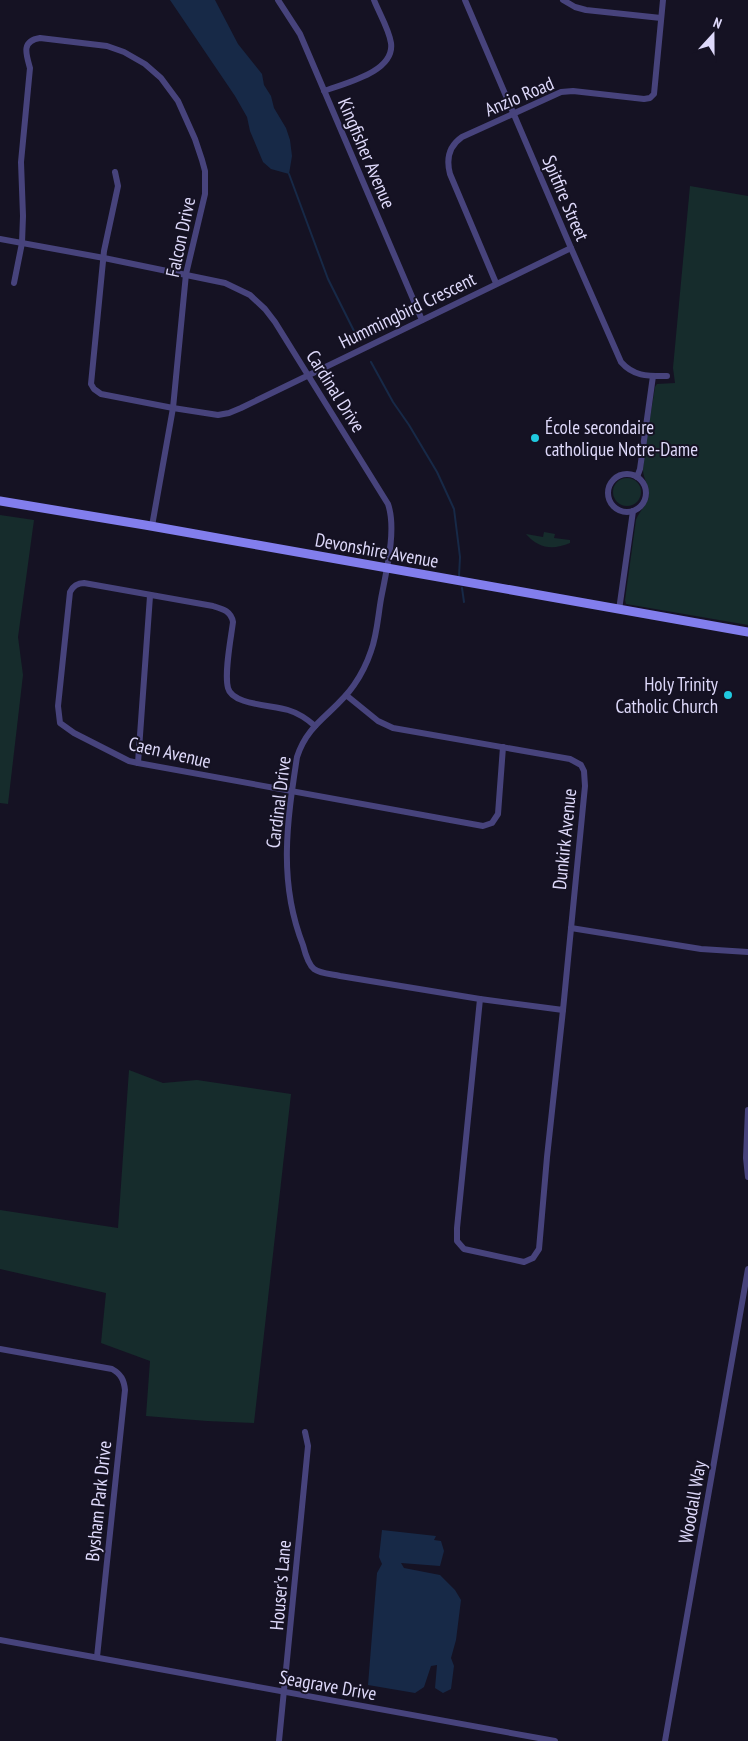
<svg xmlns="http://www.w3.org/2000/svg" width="748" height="1741" font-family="'PT Sans Narrow',sans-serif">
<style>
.green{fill:#162c2c}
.water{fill:#172947}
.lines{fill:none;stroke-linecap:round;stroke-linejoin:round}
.stream{stroke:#172947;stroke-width:2}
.street{stroke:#47437c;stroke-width:6}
.secondary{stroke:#827eed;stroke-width:9}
.poi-dot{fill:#20c9df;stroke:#151223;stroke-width:2}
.labels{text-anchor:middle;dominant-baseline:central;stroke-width:4;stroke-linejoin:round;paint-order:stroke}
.street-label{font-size:19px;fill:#ded9fa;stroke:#151223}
.poi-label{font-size:19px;fill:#ded9fa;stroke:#151223;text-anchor:start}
</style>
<rect width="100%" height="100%" fill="#151223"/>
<g class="green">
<path d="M690,186l58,10v429l-122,-21 -1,-4 11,-80c3,-9 11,-14 13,-24 1,-10 -6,-17 -6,-26 2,-28 8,-56 12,-83l2,-3 18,-1 -2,-15z"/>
<circle cx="627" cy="492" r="14"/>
<polygon points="0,515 34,520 18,637 23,675 8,804 0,803"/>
<path d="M544,532l11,2 -1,4 16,2v3c-17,7 -31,6 -44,-9l17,3z"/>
<polygon points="129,1070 163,1083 197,1080 291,1094 254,1423 207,1421 146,1416 150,1361 101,1343 106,1293 0,1269 0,1210 118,1228"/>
</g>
<g class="water">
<polygon points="170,0 215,0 238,44 262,74 264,85 271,96 274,108 286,128 290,140 292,156 289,174 271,169 263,162 250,131 247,117 235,96"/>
<polygon points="382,1530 436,1536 434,1540 441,1541 444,1551 440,1566 401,1563 404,1568 440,1575 455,1590 461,1600 456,1640 451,1658 454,1666 451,1689 443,1693 435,1688 437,1665 431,1666 424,1687 415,1693 368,1685 377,1573 382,1564 379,1557"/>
</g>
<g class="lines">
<g class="stream">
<polyline points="289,174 328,279 356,335"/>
<polyline points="371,362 393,402 409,425 437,472 454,509 460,557 459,576"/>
<polyline points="462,588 464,602"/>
</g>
<g class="street">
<polyline points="278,0 300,34 422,320"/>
<path d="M465,0l106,248 50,114c13,15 28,14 46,14"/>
<polyline points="563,0 575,7 586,10 661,18"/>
<path d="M324,91c21,-8 71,-19 67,-48 -2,-14 -12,-30 -17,-43"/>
<polyline points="115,172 118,186 104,251 91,384 94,389 101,394 173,408 218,415 229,413 241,408 571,248"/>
<path d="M0,239l104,19 121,25 25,12 15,14 10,13 113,182c9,26 -2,68 -7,95 -3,17 -4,36 -10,52 -4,12 -10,24 -17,34 -19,28 -46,37 -57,72 -10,65 -19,125 6,188 2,8 5,19 11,24 7,5 18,5 26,7l140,23 83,11 22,-224 -1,-15 -3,-6 -11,-6 -177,-31 -15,-7 -32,-26"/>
<path d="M14,283l8,-40 1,-27 -2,-54 9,-94c-4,-14 -9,-27 10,-30l67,8 17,6 21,12 16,14 17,23 17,38 7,21 3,11v23l-19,80 -13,134 -21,118"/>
<path d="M496,283l-46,-109c-4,-15 -1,-28 12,-37l99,-45 12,-1 71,8 6,-1 4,-4 9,-94"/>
<circle cx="627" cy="493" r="19"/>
<polyline points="637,477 640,469 653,376"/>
<polyline points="619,610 633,511"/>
<path d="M315,726c-9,-8 -17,-13 -27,-16 -15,-5 -56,-5 -60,-22 -4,-15 3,-50 5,-66 -2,-11 -10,-13 -20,-16l-129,-23c-7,0 -11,3 -14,9l-12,114 2,17 14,10 55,28 9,2 345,63 9,-3 6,-9 5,-67"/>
<polyline points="138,763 150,596"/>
<polyline points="571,928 701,949 748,952"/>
<polyline points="480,999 457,1228 457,1241 464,1249 524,1262 533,1258 539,1249 547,1157 563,1010"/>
<polyline points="748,1110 746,1158 748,1177"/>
<path d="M0,1349l112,20c9,5 12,11 13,21l-28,267"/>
<polyline points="0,1640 555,1741"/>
<polyline points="279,1741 308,1446 305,1432"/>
<polyline points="665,1741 748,1269"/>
</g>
<polyline class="secondary" points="0,501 145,525 748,632"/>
</g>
<g class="poi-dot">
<circle cx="535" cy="438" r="5"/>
<circle cx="728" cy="695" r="5"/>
</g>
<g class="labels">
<g class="street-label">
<text transform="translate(519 96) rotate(-23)">Anzio Road</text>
<text transform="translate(367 153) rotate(67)">Kingfisher Avenue</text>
<text transform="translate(566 198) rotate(67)">Spitfire Street</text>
<text transform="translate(180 237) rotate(-78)">Falcon Drive</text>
<text transform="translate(407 310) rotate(-26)">Hummingbird Crescent</text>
<text transform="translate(336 391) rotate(58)">Cardinal Drive</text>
<text transform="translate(377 550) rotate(10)">Devonshire Avenue</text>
<text transform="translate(170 752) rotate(13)">Caen Avenue</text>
<text transform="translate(278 802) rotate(-83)">Cardinal Drive</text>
<text transform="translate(564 839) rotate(-84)">Dunkirk Avenue</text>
<text transform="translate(98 1501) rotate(-84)">Bysham Park Drive</text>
<text transform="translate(692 1502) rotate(-80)">Woodall Way</text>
<text transform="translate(280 1585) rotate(-85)">Houser's Lane</text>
<text transform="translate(328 1685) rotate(10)">Seagrave Drive</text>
</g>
<g class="poi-label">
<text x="545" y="427">École secondaire<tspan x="545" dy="22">catholique Notre-Dame</tspan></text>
<text x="718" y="684" text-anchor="end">Holy Trinity<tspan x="718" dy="22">Catholic Church</tspan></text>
</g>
</g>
<g transform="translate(713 35) rotate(21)" stroke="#151223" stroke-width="4" paint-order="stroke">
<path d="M0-4L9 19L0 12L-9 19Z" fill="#ded9fa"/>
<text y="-8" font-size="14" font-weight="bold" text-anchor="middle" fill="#ded9fa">N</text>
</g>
</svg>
